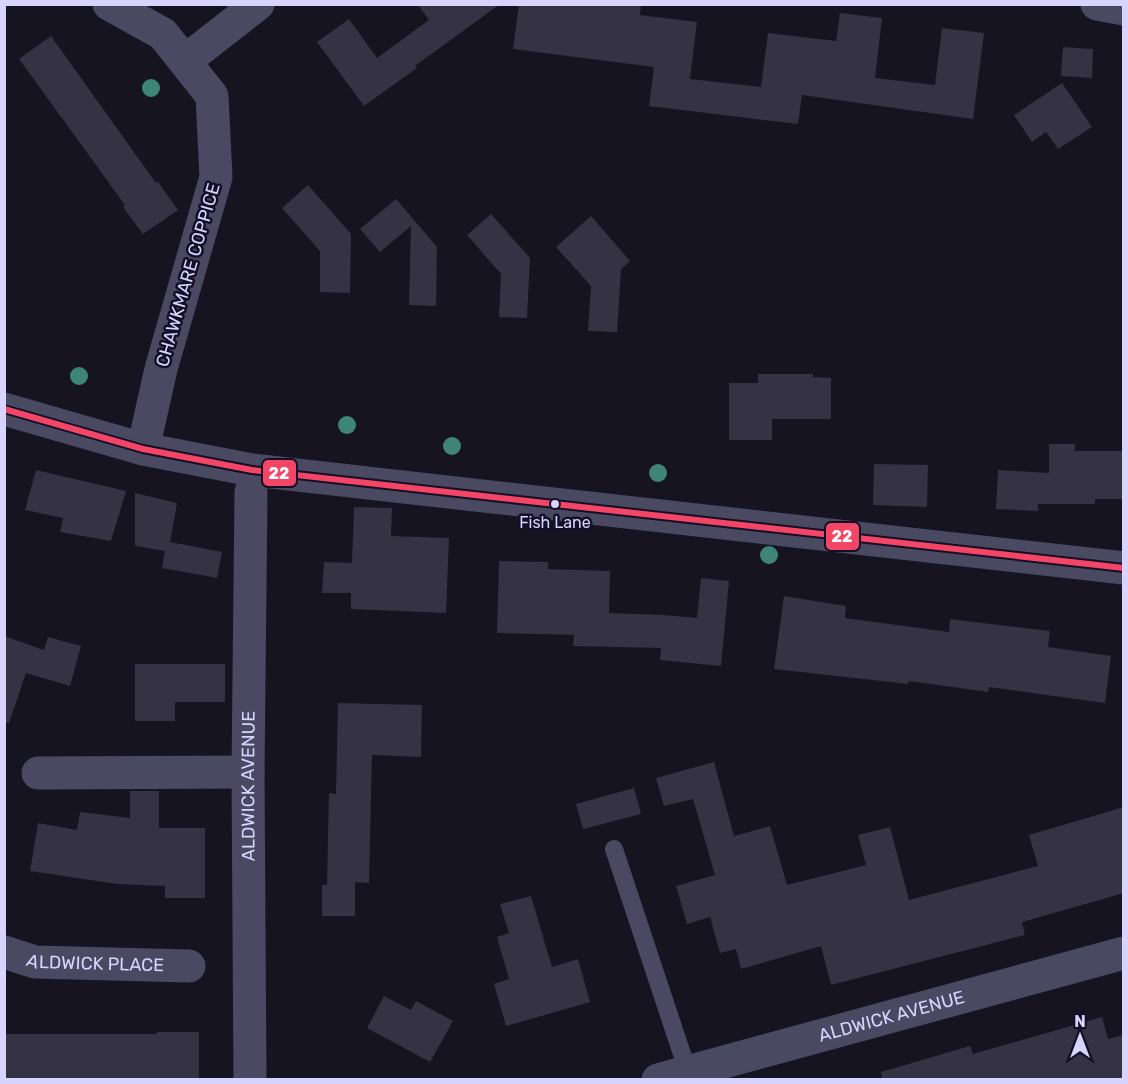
<svg xmlns="http://www.w3.org/2000/svg" width="1128" height="1084" font-family="Rubik,sans-serif">
<style>
.building{fill:#343243}
.lines{fill:none;stroke-linecap:round;stroke-linejoin:round}
.service{stroke:#4a4962;stroke-width:18}
.minor{stroke:#4a4962;stroke-width:33}
.tertiary{stroke:#4a4962;stroke-width:33}
.bus-1-casing{stroke:#130f26;stroke-width:10}
.bus-1{stroke:#f34667;stroke-width:6}
.tree{fill:#3e8478}
.bus-dot{fill:#d9d4ff;stroke:#130f26;stroke-width:2}
.labels{text-anchor:middle;dominant-baseline:central;stroke-width:5;stroke-linejoin:round;paint-order:stroke}
.bus-label{font-size:16px;fill:#d9d4ff;stroke:#130f26}
.street-label{font-size:18px;fill:#d9d4ff;stroke:#130f26}
.line-badge{stroke:#130f26;stroke-width:2}
.badge-label{font-size:16px;text-anchor:middle;font-weight:bold;fill:#fff}
</style>
<rect width="100%" height="100%" fill="#161421"/>
<g class="building">
<polygon points="417,4 500,4 415,66 417,68 364,106 317,42 349,19 377,58 429,20"/>
<polygon points="519,4 641,4 640,15 697,22 690,79 761,87 768,33 836,41 840,13 882,18 875,78 935,85 942,28 984,33 973,119 802,95 798,124 649,106 654,67 513,49"/>
<polygon points="51,36 156,183 158,182 178,210 143,234 123,207 125,205 19,59"/>
<polygon points="1063,47 1093,49 1092,78 1061,76"/>
<polygon points="1062,83 1092,127 1058,149 1046,132 1032,142 1014,115"/>
<polygon points="308,185 351,234 350,293 320,292 320,251 282,208"/>
<polygon points="396,199 437,247 436,306 409,305 411,226 380,252 360,229"/>
<polygon points="491,214 530,258 527,318 499,317 501,274 467,235"/>
<polygon points="591,216 630,261 621,269 617,332 588,331 591,286 556,247"/>
<polygon points="758,374 813,374 813,377 831,378 831,419 772,419 772,440 729,440 729,383 758,383"/>
<polygon points="1049,444 1075,444 1075,451 1124,451 1124,499 1095,499 1095,504 1038,504 1038,511 996,509 998,470 1049,473"/>
<polygon points="874,464 928,465 927,507 873,505"/>
<polygon points="36,470 126,491 111,541 60,532 63,518 25,510"/>
<polygon points="135,493 177,503 170,542 222,552 217,578 162,568 165,551 135,546"/>
<polygon points="354,507 392,508 391,536 449,538 446,613 351,609 351,593 322,593 324,562 352,563"/>
<polygon points="499,561 548,562 548,569 610,571 609,613 664,615 697,618 701,578 729,581 721,666 660,660 661,648 573,646 574,635 497,633"/>
<polygon points="784,596 846,606 845,618 949,632 950,619 1050,631 1048,647 1111,656 1105,703 989,687 988,692 909,681 908,684 774,669"/>
<polygon points="4,636 44,650 48,637 81,646 70,686 26,673 9,723 4,722"/>
<polygon points="135,664 225,664 225,702 175,702 175,721 135,721"/>
<polygon points="338,703 422,705 421,757 372,755 369,883 355,882 355,916 322,916 322,885 327,885 329,793 336,794"/>
<polygon points="714,762 734,836 770,826 787,885 866,865 858,835 890,827 909,900 1038,866 1029,835 1124,807 1124,893 1022,922 1025,935 831,985 821,946 741,969 736,949 720,953 710,917 687,924 676,886 715,875 693,799 664,806 656,778"/>
<polygon points="634,788 641,814 583,829 576,804"/>
<polygon points="130,791 159,791 159,828 205,828 205,898 165,898 165,886 117,884 30,871 38,823 77,830 80,812 130,818"/>
<polygon points="531,896 552,967 578,959 590,1002 506,1026 494,984 509,979 497,937 509,933 500,904"/>
<polygon points="384,996 411,1010 416,1001 453,1021 430,1062 367,1028"/>
<polygon points="1102,1017 1108,1039 1124,1035 1124,1080 882,1080 881,1072 970,1046 973,1054"/>
<polygon points="157,1032 199,1032 199,1080 4,1080 4,1034 157,1034"/>
</g>
<g class="lines">
<polyline class="service" points="614,849 688,1072"/>
<g class="minor">
<polyline points="109,4 163,34 212,96 216,177 161,369 143,449"/>
<polyline points="1097,4 1124,9"/>
<polyline points="185,61 258,4"/>
<polyline points="38,773 248,772"/>
<path id="s1" d="M4,952l31,10 154,4"/>
<path id="s2" d="M250,1080l-2,-308 3,-280"/>
<path id="s3" d="M658,1080l466,-127"/>
</g>
<polyline class="tertiary" points="4,409 143,449 252,470 1124,568"/>
<defs>
<polyline id="bus-1" points="4,409 143,449 252,470 1124,568"/>
</defs>
<use href="#bus-1" class="bus-1-casing"/>
<use href="#bus-1" class="bus-1"/>
</g>
<g class="tree">
<circle cx="151" cy="88" r="9"/>
<circle cx="79" cy="376" r="9"/>
<circle cx="347" cy="425" r="9"/>
<circle cx="452" cy="446" r="9"/>
<circle cx="658" cy="473" r="9"/>
<circle cx="769" cy="555" r="9"/>
</g>
<circle class="bus-dot" cx="555" cy="504" r="5"/>
<g class="labels">
<g class="bus-label">
<text x="555" y="522">Fish Lane</text>
</g>
<g class="street-label">
<text transform="translate(188 275) rotate(-74)">CHAWKMARE COPPICE</text>
<text stroke="none"><textPath href="#s2" startOffset="294">ALDWICK AVENUE</textPath></text>
<text stroke="none"><textPath href="#s1" startOffset="93">ALDWICK PLACE</textPath></text>
<text stroke="none"><textPath href="#s3" startOffset="242">ALDWICK AVENUE</textPath></text>
</g>
</g>
<g class="line-badge">
<rect x="262" y="459" width="35" height="28" rx="6" fill="#f34667"/>
<rect x="825" y="522" width="35" height="29" rx="6" fill="#f34667"/>
</g>
<g class="badge-label">
<text x="279" y="479">22</text>
<text x="842" y="542">22</text>
</g>
<rect width="1128" height="1084" fill="none" stroke="#d9d4ff" stroke-width="12"/>
<g transform="translate(1080 1036)" stroke="#130f26" stroke-width="4.5" paint-order="stroke">
<path d="M0-4.5L10 22L0 15L-10 22Z" fill="#d9d4ff"/>
<text y="-9" font-size="16" font-weight="bold" text-anchor="middle" fill="#d9d4ff">N</text>
</g>
</svg>
